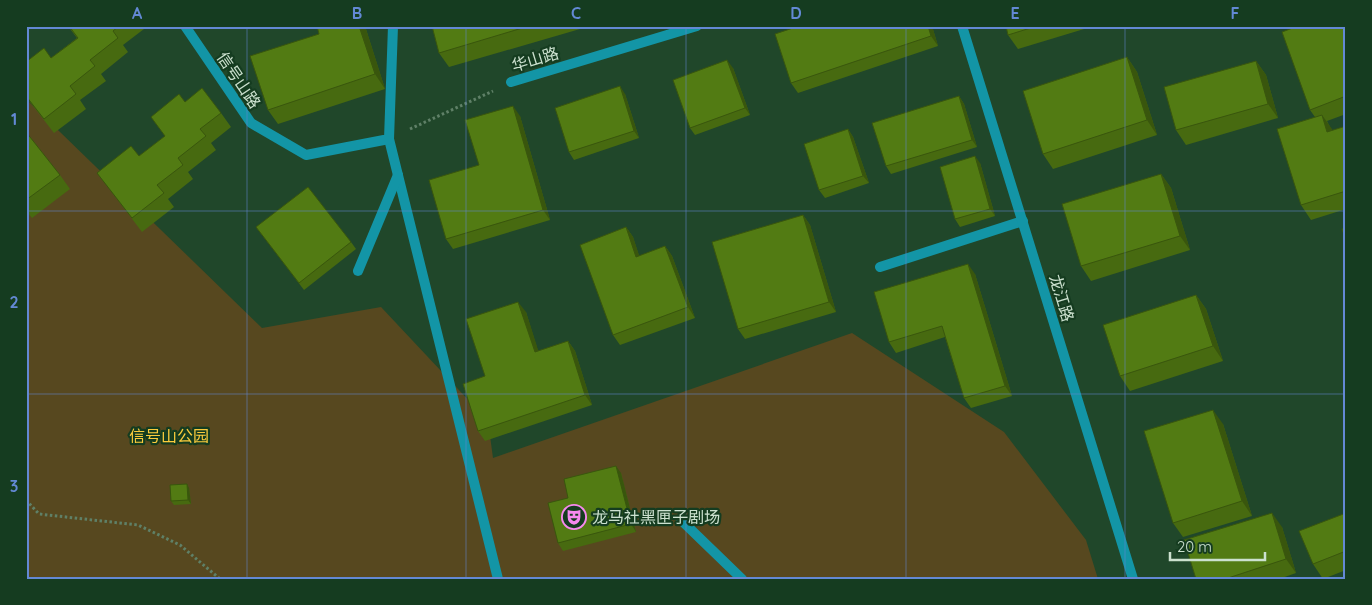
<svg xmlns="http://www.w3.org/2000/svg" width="1372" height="605" font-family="Quicksand,'Noto Sans SC',sans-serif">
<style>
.green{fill:#57481f}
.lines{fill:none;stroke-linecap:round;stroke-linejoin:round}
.path{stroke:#5f8067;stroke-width:3;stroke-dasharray:2.5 2.5;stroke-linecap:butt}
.service{stroke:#1395a6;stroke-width:10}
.minor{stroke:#1395a6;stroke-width:10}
.wall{fill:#476a10}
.shaded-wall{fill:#39560d}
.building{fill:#527b13;stroke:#39560d}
.grid{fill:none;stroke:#6389d4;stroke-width:1;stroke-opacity:0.55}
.labels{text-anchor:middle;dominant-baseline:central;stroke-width:4.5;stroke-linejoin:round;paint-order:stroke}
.street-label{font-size:16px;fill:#cce1cf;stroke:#153c20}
.park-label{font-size:16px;fill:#fbcc3d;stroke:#153c20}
.poi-label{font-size:16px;fill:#cce1cf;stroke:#153c20;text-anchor:start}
.neatline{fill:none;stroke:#6389d4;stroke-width:2}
.grid-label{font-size:16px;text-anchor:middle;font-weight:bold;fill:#6389d4}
</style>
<rect width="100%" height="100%" fill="#20472a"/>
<polygon class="green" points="26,99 262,328 381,307 488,421 493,458 852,333 1004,432 1086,540 1098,579 26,579"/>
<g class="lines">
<g class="path">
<polyline points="410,129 493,91"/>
<polyline points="26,500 39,514 138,525 180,545 220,579"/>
</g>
<g class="service">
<polyline points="389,139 498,579"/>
<polyline points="880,267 1023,221"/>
<polyline points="358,271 398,175"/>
<polyline points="681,520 742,579"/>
</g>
<g class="minor">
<polyline points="185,26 251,123 306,155 389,139 393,26"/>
<polyline points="962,26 1133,579"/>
<polyline points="511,82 697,26"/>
</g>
</g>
<g class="wall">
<polygon points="68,26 142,26 144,29 123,45 128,52 101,74 106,81 80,100 86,109 54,133 26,97 26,62 51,58 77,38"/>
<polygon points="317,26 365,26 385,89 278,124 268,110 319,34"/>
<polygon points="432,26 579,26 580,29 449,67 439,53"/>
<polygon points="932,26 938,46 798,93 791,83"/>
<polygon points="1006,26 1094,26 1018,49 1008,35"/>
<polygon points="1346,26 1346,114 1327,121 1332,131 1346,126 1346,209 1311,220 1301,205 1315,117 1310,110"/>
<polygon points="1127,57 1137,72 1157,135 1053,169 1043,154"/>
<polygon points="1256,61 1266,75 1278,118 1186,145 1176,130"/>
<polygon points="733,68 750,115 695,135 690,128"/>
<polygon points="625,94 639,138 574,160 569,152"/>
<polygon points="959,96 964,104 977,147 891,174 886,166"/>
<polygon points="185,102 221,113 231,127 211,143 216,150 188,172 193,179 168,199 174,207 142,232 108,187 97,173 139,156 165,136 151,117"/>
<polygon points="520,116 550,220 453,249 446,239 479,165"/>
<polygon points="848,129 853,137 869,183 825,198 819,190"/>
<polygon points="26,132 60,175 70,189 32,218 26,211"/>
<polygon points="980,163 995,216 960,227 955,219"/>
<polygon points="1161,174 1171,188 1190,250 1091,281 1081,266"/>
<polygon points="803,215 810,225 836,312 745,339 738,329"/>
<polygon points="256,227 351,242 356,249 304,290"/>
<polygon points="626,227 633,237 639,256 665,246 672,256 695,318 620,345 613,335"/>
<polygon points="975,274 1012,396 971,408 964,398 945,337 896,353 889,342"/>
<polygon points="1196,295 1206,309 1223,361 1130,391 1120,376"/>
<polygon points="526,312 538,351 568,341 575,351 592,405 485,441 478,431 485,376"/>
<polygon points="1223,424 1252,516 1183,537 1173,523"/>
<polygon points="621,473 636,532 563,551 558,543 568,498"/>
<polygon points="189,488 191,504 174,505 171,501"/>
<polygon points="1346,513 1346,570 1323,579 1313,564"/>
<polygon points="1282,527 1296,573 1279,579 1196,579"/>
</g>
<g class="shaded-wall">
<polygon points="359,26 365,26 385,89 375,74"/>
<polygon points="928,26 932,26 938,46 931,36"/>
<polygon points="1127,57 1137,72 1157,135 1147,120"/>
<polygon points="727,60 733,68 750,115 745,108"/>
<polygon points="1256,61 1266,75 1278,118 1268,104"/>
<polygon points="620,86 625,94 639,138 634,131"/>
<polygon points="959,96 964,104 977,147 972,140"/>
<polygon points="513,106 520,116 550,220 543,210"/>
<polygon points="1322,115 1332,129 1337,146 1327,132"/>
<polygon points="848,129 853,137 869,183 863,176"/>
<polygon points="975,156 980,163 995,216 990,209"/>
<polygon points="1161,174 1171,188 1190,250 1180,236"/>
<polygon points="803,215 810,225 836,312 829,302"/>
<polygon points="626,227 633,237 643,267 636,257"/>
<polygon points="665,246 672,256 695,318 688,307"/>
<polygon points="968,264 975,274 1012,396 1005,386"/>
<polygon points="1196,295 1206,309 1223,361 1213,346"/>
<polygon points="518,302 526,312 542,362 535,352"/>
<polygon points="568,341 575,351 592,405 585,395"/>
<polygon points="1213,410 1223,424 1252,516 1242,501"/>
<polygon points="616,466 621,473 636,532 631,524"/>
<polygon points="187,484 189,488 191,504 188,500"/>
<polygon points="1272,513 1282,527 1296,573 1286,559"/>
</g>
<g class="building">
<polygon points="69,26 119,26 113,31 118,38 90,60 95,66 70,86 76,94 44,119 26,96 26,62 44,48 51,58 78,38"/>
<polygon points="317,26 359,26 375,74 268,110 250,56 319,34"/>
<polygon points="432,26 529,26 439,53"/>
<polygon points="799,26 928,26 931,36 791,83 775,34"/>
<polygon points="1006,26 1037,26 1008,35"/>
<polygon points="1298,26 1346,26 1346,96 1310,110 1282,32"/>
<polygon points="1127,57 1147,120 1043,154 1023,91"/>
<polygon points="727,60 745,108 690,128 673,80"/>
<polygon points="1256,61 1268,104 1176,130 1164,87"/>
<polygon points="620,86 634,131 569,152 555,108"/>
<polygon points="202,88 221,113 200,129 206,136 178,158 183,165 157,185 164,193 132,218 97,173 131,146 139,156 165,136 151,117 179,94 185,102"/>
<polygon points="959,96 972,140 886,166 872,123"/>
<polygon points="513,106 543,210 446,239 429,180 479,165 465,120"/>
<polygon points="1322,115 1327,132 1346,126 1346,191 1301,205 1277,129"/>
<polygon points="848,129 863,176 819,190 804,144"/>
<polygon points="26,132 60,175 26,200"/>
<polygon points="975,156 990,209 955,219 940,167"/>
<polygon points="1161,174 1180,236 1081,266 1062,204"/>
<polygon points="308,187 351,242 299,283 256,227"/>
<polygon points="803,215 829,302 738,329 712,242"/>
<polygon points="626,227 636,257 665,246 688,307 613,335 580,245"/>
<polygon points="1346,228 1346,240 1342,229"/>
<polygon points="968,264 1005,386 964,398 942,326 889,342 874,292"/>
<polygon points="1196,295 1213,346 1120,376 1103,325"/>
<polygon points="518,302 535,352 568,341 585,395 478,431 463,384 485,376 466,319"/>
<polygon points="1213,410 1242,501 1173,523 1144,431"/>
<polygon points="616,466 631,524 558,543 548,503 568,498 564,479"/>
<polygon points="187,484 188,500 171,501 170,485"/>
<polygon points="1272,513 1286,559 1225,579 1196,579 1184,540"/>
<polygon points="1346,513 1346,551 1313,564 1299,531"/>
</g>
<path class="grid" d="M247,26v553M466,26v553M686,26v553M906,26v553M1125,26v553M26,211h1320M26,394h1320"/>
<defs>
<symbol id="theatre-ring" viewBox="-11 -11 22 22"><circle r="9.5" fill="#153c20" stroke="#f689ee" stroke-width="1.5"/><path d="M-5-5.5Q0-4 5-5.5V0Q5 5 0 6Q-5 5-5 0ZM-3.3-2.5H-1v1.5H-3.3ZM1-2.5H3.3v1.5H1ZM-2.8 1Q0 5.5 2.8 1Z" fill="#f689ee"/></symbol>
</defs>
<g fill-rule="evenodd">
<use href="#theatre-ring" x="560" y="503" width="28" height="28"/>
</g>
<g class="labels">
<g class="street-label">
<text transform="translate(535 59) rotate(-17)">华山路</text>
<text transform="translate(239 80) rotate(56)">信号山路</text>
<text transform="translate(1062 298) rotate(73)">龙江路</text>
</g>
<g class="park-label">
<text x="169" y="436">信号山公园</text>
</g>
<g class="poi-label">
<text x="592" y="517">龙马社黑匣子剧场</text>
</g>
</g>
<rect width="1372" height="605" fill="none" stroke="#153c20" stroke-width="55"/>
<path d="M1170 552v8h95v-8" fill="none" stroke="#cce1cf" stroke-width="2.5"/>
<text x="1177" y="552" font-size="15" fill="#cce1cf" stroke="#153c20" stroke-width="4" paint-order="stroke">20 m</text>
<rect x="28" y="28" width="1316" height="550" class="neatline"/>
<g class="grid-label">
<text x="137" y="19">A</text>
<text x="357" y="19">B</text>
<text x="576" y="19">C</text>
<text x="796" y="19">D</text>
<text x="1015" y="19">E</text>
<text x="1235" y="19">F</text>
<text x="14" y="125">1</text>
<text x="14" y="308">2</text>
<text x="14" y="492">3</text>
</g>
</svg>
